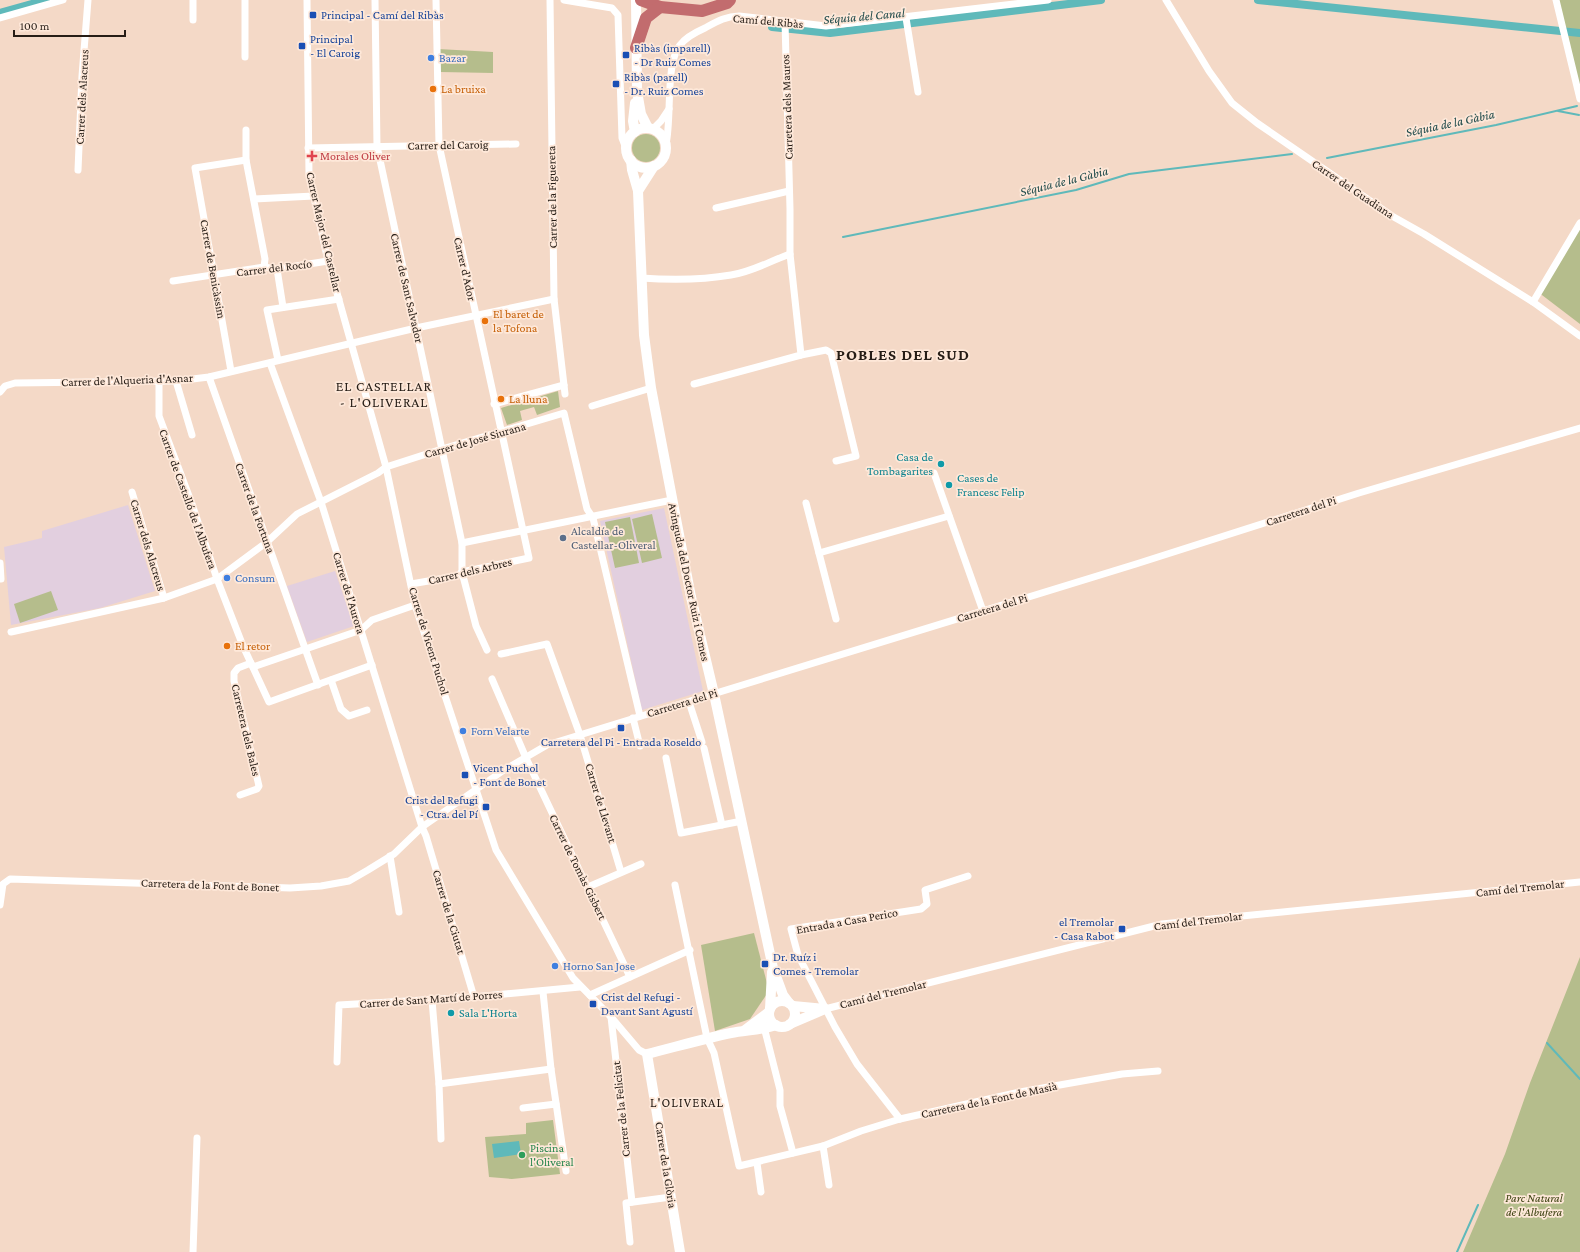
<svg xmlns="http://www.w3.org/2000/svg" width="1580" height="1252" font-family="'Crimson Pro',serif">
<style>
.education{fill:#e2cfdf}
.green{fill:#b5bd8c}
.water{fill:#5fb9ba}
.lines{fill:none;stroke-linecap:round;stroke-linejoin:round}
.stream{stroke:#5fb9ba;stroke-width:2}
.canal{stroke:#5fb9ba;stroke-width:8}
.street{stroke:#fff;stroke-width:7}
.secondary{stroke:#fff;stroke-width:10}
.highway{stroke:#c26c6e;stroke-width:12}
.transit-dot{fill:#1a4fb4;stroke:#fee8d9;stroke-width:1.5}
.shop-dot{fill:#3f7fe0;stroke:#fee8d9;stroke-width:1.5}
.food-dot{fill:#e8710a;stroke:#fee8d9;stroke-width:1.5}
.health-dot{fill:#e0444e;stroke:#fee8d9;stroke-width:1.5}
.culture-dot{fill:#0f9aa8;stroke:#fee8d9;stroke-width:1.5}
.service-dot{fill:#5c6f8a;stroke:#fee8d9;stroke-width:1.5}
.leisure-dot{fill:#2e9e5b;stroke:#fee8d9;stroke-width:1.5}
.labels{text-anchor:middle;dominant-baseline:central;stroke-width:3.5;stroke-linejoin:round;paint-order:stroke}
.transit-label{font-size:12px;fill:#164399;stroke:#fee8d9;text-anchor:start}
.street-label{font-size:12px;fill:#261d16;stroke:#fee8d9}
.shop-label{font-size:12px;fill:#366cbe;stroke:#fee8d9;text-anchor:start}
.food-label{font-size:12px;fill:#c56008;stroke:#fee8d9;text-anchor:start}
.health-label{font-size:12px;fill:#be3a42;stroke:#fee8d9;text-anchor:start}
.culture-label{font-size:12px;fill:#0d838f;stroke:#fee8d9;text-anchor:start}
.service-label{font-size:12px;fill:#4e5e75;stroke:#fee8d9;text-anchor:start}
.leisure-label{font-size:12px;fill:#27864d;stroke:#fee8d9;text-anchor:start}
.park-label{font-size:12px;font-style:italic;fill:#393f0d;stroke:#fee8d9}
.water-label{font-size:13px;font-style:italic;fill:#234d4d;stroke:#fee8d9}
.neighbourhood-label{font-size:13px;letter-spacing:1px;fill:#261d16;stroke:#fee8d9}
.quarter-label{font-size:14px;letter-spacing:1px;fill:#261d16;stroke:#fee8d9}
.district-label{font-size:16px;font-weight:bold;letter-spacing:1px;fill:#261d16;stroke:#fee8d9}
</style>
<rect width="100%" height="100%" fill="#f4d9c7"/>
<g class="education">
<polygon points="128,505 155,591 100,608 11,625 4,547 42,538 42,531"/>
<polygon points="664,508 703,691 642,710 600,521"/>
<polygon points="335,571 354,626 307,642 287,586"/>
</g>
<g class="green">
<polygon points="1559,0 1580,0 1580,91"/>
<polygon points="438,49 493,52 493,73 440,72"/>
<circle cx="646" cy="148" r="14"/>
<polygon points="1580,225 1580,324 1538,292"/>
<polygon points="558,391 560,407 537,415 534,407 520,411 522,420 507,425 501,408"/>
<polygon points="652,514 662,558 642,563 632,519"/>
<polygon points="630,517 639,563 615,568 605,522"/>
<polygon points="51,591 58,610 20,623 14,604"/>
<polygon points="754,933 769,991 750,1019 715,1031 701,945"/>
<polygon points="1580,957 1580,1252 1463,1252 1505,1154 1530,1083"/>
<polygon points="553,1120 560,1174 512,1179 489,1177 485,1137 526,1134 526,1123"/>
</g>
<polygon class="water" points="519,1141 521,1154 494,1158 492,1144"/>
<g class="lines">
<g class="stream">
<polyline points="0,12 40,0"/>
<polyline points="1558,111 1579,115"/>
<polyline points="1327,158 1496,125 1577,106"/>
<polyline points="843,237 1076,190 1129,174 1292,154"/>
<polyline points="1547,1043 1580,1079"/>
<polyline points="1457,1252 1478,1205"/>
</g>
<g class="canal">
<polyline points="1258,0 1580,33"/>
<polyline points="0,13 46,0"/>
<polyline points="772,27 830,33 1101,0"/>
</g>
<g class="street">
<polyline points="193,0 193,20"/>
<polyline points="307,0 309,175 328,261 386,467 415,605 496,850 573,978 611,1017 639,1050 647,1054"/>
<polyline points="375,0 377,146 462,543 462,572 476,626 487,650"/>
<polyline points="550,0 554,299 565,394"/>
<polyline points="564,0 612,8 618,15 622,138 627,151"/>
<polyline points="1166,0 1209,71 1232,103 1257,123 1392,216 1424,234 1533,302 1580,336"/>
<polyline points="1556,0 1580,99"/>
<polyline points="0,18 63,0"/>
<polyline points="906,18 918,92"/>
<polyline points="245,57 245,0"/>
<polyline points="653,129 661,121 669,109"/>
<polyline points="246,130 246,160 265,259 264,267"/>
<path d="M666,144c6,-26 -1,-80 14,-99 6,-8 16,-13 25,-17 11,-6 21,-12 34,-12l87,10 222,-26"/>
<polyline points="308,148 516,144"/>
<polyline points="78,170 82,76 88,0"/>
<polyline points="254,199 314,196"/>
<polyline points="716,208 789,191"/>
<polyline points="277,269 283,307"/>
<path d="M641,278c30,2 61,2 90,-3 21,-3 39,-14 59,-21"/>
<polyline points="173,281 264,267 277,269 328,261"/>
<polyline points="1533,302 1580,223"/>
<polyline points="801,355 826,350 831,353 856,456 836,461"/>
<polyline points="278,360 267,310 339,299"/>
<polyline points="270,363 321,502 422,827 426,836 474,997"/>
<polyline points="231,371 195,168 246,160"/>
<polyline points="209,377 318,685"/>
<polyline points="159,381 159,416 192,504 217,579 243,646 269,702 372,665"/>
<polyline points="176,381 192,435"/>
<polyline points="694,384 801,355 790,254 790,209 785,22"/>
<polyline points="0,392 5,386 15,383 176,381 209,377 416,328 554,299"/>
<polyline points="494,404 564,385"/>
<polyline points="592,406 651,388"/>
<polyline points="934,473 983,611"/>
<polyline points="132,492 164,598"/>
<polyline points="806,503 836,619"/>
<polyline points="462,543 672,500"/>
<polyline points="819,553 949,516"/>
<polyline points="0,563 1,579"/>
<polyline points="411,584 457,576 462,572 529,558 439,145 436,0"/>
<polyline points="11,632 164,598 217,579 267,542 297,514 378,473 386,467 442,449 564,413 587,509 593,518 640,716"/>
<polyline points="501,654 547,644 580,735 621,872"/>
<polyline points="253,667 361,630 372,620 415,605"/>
<polyline points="492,679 526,758 630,977"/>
<polyline points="331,680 341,709 349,716 367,710"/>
<polyline points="689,702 702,742"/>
<polyline points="633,718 640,746"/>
<polyline points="704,748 722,825"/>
<polyline points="666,758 681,833 742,821"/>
<polyline points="240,795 257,789 259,786 234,681 234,673 238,668 251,663"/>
<polyline points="390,856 399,912"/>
<polyline points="675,885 707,1038 714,1053 739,1166 823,1146 861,1131 900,1119 1020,1092 1122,1074 1158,1071"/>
<polyline points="588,887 641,864"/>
<polyline points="0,905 3,884 10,879 290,888 321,886 349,881 368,870 394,854 422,827 504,770 547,745 1136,564 1359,493 1580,428"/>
<polyline points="543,992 551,1069 566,1171"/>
<polyline points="590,995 690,950"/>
<polyline points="432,1000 439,1084 441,1139"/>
<polyline points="825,1009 1162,924 1580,882"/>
<polyline points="611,1017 632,1202"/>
<polyline points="762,1019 780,1090 780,1106 793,1153"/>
<polyline points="337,1062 339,1005 474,997 580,987"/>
<polyline points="439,1084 551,1069"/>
<polyline points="523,1108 556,1104"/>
<polyline points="900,1119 857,1064 835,1027 798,955 791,929 921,909 927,904 925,890 968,876"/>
<polyline points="823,1146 829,1185"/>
<polyline points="757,1163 761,1192"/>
<polyline points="630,1242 626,1203 671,1197"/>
<polyline points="193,1252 197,1138"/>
</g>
<g class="secondary">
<polyline points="636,0 637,91 641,114 648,128"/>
<circle cx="646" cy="148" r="20"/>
<polyline points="635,132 633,121 635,103"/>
<polyline points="631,160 632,170 638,191 644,335 651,388 691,597 714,694 773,968 783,995 789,1003"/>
<polyline points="638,191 654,166"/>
<circle cx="782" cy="1014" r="13"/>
<polyline points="793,1006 825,1009"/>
<polyline points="770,1009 772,972"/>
<polyline points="790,1024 825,1009"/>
<polyline points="745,1030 769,1012"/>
<path d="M680,1252l-33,-198c28,-7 56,-15 84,-21 15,-3 31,-3 45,-8"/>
</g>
<g class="highway">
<polyline points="641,0 660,7 702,11 727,3 730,0"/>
<polyline points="636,48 646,18 660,7"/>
</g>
</g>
<g class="transit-dot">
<rect x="309" y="11" width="8" height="8" rx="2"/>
<rect x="298" y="42" width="8" height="8" rx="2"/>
<rect x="622" y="51" width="8" height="8" rx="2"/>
<rect x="612" y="80" width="8" height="8" rx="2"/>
<rect x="617" y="724" width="8" height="8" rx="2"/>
<rect x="461" y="771" width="8" height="8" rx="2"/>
<rect x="482" y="803" width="8" height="8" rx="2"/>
<rect x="1118" y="925" width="8" height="8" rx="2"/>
<rect x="761" y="960" width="8" height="8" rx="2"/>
<rect x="589" y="1000" width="8" height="8" rx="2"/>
</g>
<g class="shop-dot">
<circle cx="431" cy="58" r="4"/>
<circle cx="227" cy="578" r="4"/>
<circle cx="463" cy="731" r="4"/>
<circle cx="555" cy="966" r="4"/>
</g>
<g class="food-dot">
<circle cx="433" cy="89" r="4"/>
<circle cx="485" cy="321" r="4"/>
<circle cx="501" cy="399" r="4"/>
<circle cx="227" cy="646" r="4"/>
</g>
<path class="health-dot" d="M310 150h4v4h4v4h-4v4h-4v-4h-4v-4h4z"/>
<g class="culture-dot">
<circle cx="941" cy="464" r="4"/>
<circle cx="949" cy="485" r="4"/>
<circle cx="451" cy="1013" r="4"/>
</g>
<circle class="service-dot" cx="563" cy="538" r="4"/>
<circle class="leisure-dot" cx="522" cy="1155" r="4"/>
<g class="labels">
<g class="transit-label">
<text x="321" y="15">Principal - Camí del Ribàs</text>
<text x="310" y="39">Principal<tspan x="310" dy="14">- El Caroig</tspan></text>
<text x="634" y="48">Ribàs (imparell)<tspan x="634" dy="14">- Dr Ruiz Comes</tspan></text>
<text x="624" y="77">Ribàs (parell)<tspan x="624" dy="14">- Dr. Ruiz Comes</tspan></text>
<text x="621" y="742" text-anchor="middle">Carretera del Pi - Entrada Roseldo</text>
<text x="473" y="768">Vicent Puchol<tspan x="473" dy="14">- Font de Bonet</tspan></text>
<text x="478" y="800" text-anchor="end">Crist del Refugi<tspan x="478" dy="14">- Ctra. del Pí</tspan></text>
<text x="1114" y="922" text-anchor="end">el Tremolar<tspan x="1114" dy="14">- Casa Rabot</tspan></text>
<text x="773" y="957">Dr. Ruíz i<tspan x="773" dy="14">Comes - Tremolar</tspan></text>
<text x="601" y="997">Crist del Refugi -<tspan x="601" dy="14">Davant Sant Agustí</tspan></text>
</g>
<g class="street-label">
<text transform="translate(768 21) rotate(5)">Camí del Ribàs</text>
<text transform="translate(82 97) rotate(-87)">Carrer dels Alacreus</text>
<text transform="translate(787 107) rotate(-92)">Carretera dels Mauros</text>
<text transform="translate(448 145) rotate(-1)">Carrer del Caroig</text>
<text transform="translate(1353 189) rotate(34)">Carrer del Guadiana</text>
<text transform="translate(552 197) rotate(-91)">Carrer de la Figuereta</text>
<text transform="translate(324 232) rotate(77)">Carrer Major del Castellar</text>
<text transform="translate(274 268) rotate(-7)">Carrer del Rocío</text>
<text transform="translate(213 269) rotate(80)">Carrer de Benicàssim</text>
<text transform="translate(465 269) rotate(77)">Carrer d'Ador</text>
<text transform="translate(407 288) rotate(77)">Carrer de Sant Salvador</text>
<text transform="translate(127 380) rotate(-2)">Carrer de l'Alqueria d'Asnar</text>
<text transform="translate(475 440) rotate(-16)">Carrer de José Siurana</text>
<text transform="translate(188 499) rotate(70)">Carrer de Castelló de l'Albufera</text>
<text transform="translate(255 508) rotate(70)">Carrer de la Fortuna</text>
<text transform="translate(1301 511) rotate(-18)">Carretera del Pi</text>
<text transform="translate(148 545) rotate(73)">Carrer dels Alacreus</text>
<text transform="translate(470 571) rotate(-13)">Carrer dels Arbres</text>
<text transform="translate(689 582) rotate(78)">Avinguda del Doctor Ruiz i Comes</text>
<text transform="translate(349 593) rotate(73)">Carrer de l'Aurora</text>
<text transform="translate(992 608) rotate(-17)">Carretera del Pi</text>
<text transform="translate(429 641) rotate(73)">Carrer de Vicent Puchol</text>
<text transform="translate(682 703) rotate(-17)">Carretera del Pi</text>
<text transform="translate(246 730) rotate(77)">Carretera dels Bales</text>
<text transform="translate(601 803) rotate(73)">Carrer de Llevant</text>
<text transform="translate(578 867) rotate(64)">Carrer de Tomàs Gisbert</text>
<text transform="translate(210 885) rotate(2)">Carretera de la Font de Bonet</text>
<text transform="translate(1520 888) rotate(-6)">Camí del Tremolar</text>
<text transform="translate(449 912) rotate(73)">Carrer de la Ciutat</text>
<text transform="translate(847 921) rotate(-10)">Entrada a Casa Perico</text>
<text transform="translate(1198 921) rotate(-7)">Camí del Tremolar</text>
<text transform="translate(883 994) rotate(-14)">Camí del Tremolar</text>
<text transform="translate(431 999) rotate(-4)">Carrer de Sant Martí de Porres</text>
<text transform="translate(989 1100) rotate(-12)">Carretera de la Font de Masià</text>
<text transform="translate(621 1109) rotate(-96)">Carrer de la Felicitat</text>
<text transform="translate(666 1165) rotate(81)">Carrer de la Glòria</text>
</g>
<g class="shop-label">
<text x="439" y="58">Bazar</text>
<text x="235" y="578">Consum</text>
<text x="471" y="731">Forn Velarte</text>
<text x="563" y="966">Horno San Jose</text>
</g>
<g class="food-label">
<text x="441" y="89">La bruixa</text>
<text x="493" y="314">El baret de<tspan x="493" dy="14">la Tofona</tspan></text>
<text x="509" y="399">La lluna</text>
<text x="235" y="646">El retor</text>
</g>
<g class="health-label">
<text x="320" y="156">Morales Oliver</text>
</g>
<g class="culture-label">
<text x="933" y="457" text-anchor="end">Casa de<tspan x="933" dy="14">Tombagarites</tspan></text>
<text x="957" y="478">Cases de<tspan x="957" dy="14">Francesc Felip</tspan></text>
<text x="459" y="1013">Sala L'Horta</text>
</g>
<g class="service-label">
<text x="571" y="531">Alcaldía de<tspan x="571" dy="14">Castellar-Oliveral</tspan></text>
</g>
<g class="leisure-label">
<text x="530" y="1148">Piscina<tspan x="530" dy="14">l'Oliveral</tspan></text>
</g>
<g class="park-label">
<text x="1534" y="1198">Parc Natural<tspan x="1534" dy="14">de l'Albufera</tspan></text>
</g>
<g class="water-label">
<text transform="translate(864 16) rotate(-5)">Séquia del Canal</text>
<text transform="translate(1450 123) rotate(-12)">Séquia de la Gàbia</text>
<text transform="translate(1064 181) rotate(-14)">Séquia de la Gàbia</text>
</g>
<g class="neighbourhood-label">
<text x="687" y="1102">L'OLIVERAL</text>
</g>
<g class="quarter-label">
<text x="384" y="386">EL CASTELLAR<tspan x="384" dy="16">- L'OLIVERAL</tspan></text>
</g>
<g class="district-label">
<text x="903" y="354">POBLES DEL SUD</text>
</g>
</g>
<path d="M14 30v6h111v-6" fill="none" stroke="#261d16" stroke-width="2"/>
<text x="20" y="30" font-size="12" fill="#261d16" stroke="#fee8d9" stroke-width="3" paint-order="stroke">100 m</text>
</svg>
